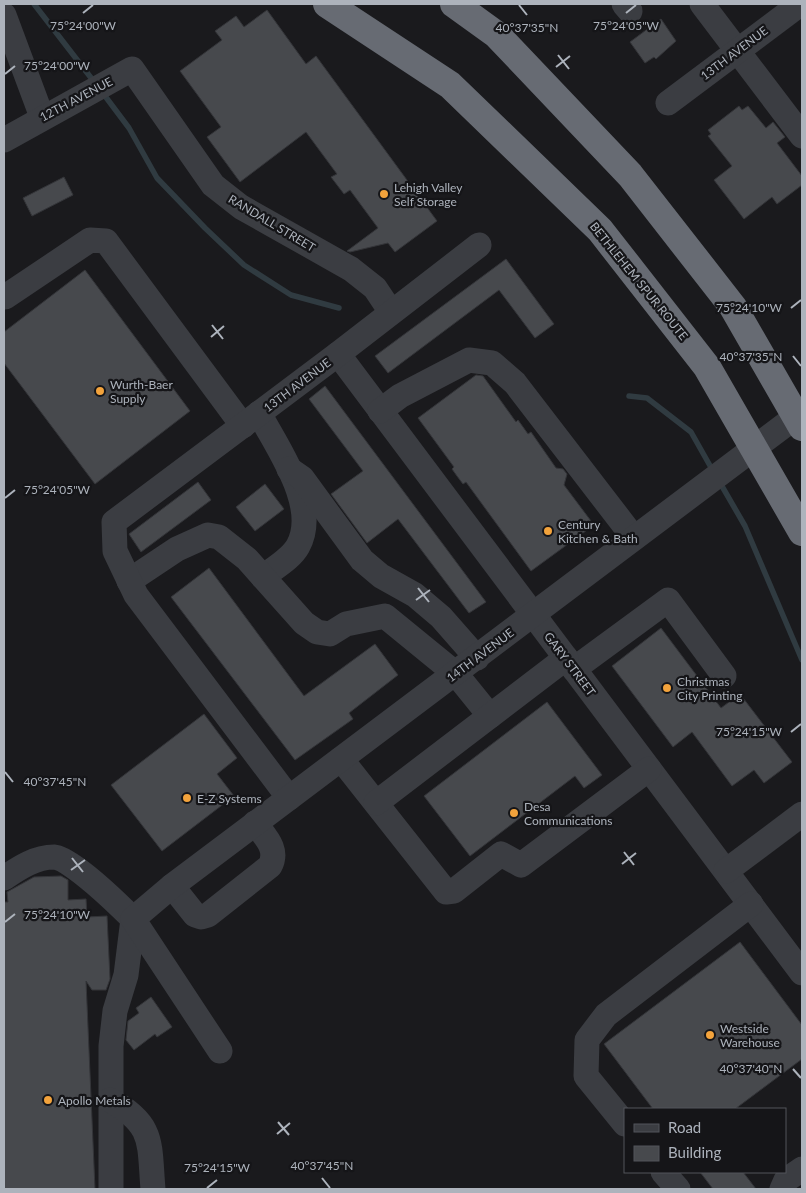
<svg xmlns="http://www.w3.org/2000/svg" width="806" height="1193" font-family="Lato,sans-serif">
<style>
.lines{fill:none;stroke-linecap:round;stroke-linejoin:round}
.stream{stroke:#303b41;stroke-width:5.5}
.building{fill:#47494d;stroke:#343539}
.minor{stroke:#3b3d42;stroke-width:25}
.highway{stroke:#676b73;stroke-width:28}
.ticks{fill:none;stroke:#adb3bc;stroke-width:2}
.poi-dot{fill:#f3a33c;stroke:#151518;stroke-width:2}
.labels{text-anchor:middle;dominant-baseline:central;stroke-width:4.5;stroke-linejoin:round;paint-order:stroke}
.street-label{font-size:12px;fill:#adb3bc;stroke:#151518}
.poi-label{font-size:12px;fill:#adb3bc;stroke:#151518;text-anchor:start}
.ticks-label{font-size:12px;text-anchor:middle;fill:#adb3bc;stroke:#151518;stroke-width:4.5;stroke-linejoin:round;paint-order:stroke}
</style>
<rect width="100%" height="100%" fill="#1a1a1d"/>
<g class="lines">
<g class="stream">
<polyline points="34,4 95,83"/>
<polyline points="102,92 129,128 157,178 205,228 244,265 291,295 339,308"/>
<polyline points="629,396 647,398 691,432 713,471"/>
<polyline points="719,481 745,526 802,660"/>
</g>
</g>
<g class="building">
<polygon points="267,10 306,64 316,56 437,221 395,252 388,243 350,252 347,251 378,228 350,190 344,194 331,177 337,174 306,132 240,182 207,137 221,127 180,71 222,40 215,31 236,16 244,27"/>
<polygon points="661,19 676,41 656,59 654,57 645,63 630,42"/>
<polygon points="739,106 742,110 748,106 766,128 773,122 785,137 777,143 802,176 802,185 777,204 772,197 744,219 714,180 732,166 708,136 711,134 708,130"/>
<polygon points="64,177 73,195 32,216 23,198"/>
<polygon points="506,259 554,324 535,338 499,290 388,373 375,356"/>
<polygon points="85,270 190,411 95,484 4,363 4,332"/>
<polygon points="476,375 483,376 516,422 518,420 528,434 531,432 556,468 563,469 567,474 564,485 594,525 531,571 466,482 463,484 457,476 452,469 454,467 418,418"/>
<polygon points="325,386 486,602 469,613 398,519 367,543 331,494 363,471 309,399"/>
<polygon points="198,482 211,500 141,552 129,534"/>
<polygon points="265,484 284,509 255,531 236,507"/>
<polygon points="209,568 304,696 375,644 398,675 349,713 353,719 295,760 171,597"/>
<polygon points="661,628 721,708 740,694 792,762 764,783 754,770 732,786 692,732 673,747 612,666"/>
<polygon points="547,702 602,775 584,788 575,776 470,856 424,796"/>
<polygon points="204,714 237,758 217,774 234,796 162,851 111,785"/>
<polygon points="61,876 68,880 68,900 86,899 87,917 107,916 110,979 106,990 92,990 86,981 95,1189 4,1189 4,902 8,902 7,892 34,877"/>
<polygon points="740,942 802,1025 802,1059 735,1109 653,1109 604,1044"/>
<polygon points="151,997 172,1027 157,1037 155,1034 134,1050 126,1040 128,1021 139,1013 136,1008"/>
<polygon points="700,1172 743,1172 756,1189 713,1189"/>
</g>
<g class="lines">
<g class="minor">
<polyline points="624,4 630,11"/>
<polyline points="702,4 802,136"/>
<polyline points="4,15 42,117"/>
<polyline points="668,103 800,4"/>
<polyline points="4,140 132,69 213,185 241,207 351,269 375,288 391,312"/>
<polyline points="5,297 90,240 106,241 243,426"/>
<polyline points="338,354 802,973"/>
<polyline points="380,411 400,396 469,360 492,363 515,383 634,538"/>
<path d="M259,413c18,35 61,93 39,133 -7,13 -24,22 -35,31"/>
<polyline points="289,469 302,478 362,560 381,576 415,595 441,617 477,658"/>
<polyline points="129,581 177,549 208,535 219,537 247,559 304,623 317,632 330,634 346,624 385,616 456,674 490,716"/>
<polyline points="574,669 668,600 724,676"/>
<polyline points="341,759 446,892 454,891 501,854 521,865 649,769"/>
<polyline points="289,798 136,595 115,551 114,522 338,354 479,245"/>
<polyline points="376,803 566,658"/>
<polyline points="726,871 802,814"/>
<path d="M4,878c15,-10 31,-21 50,-21 17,1 66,49 79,62l-7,56 -11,36 -4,35v143"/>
<path d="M172,886l23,29 6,2 7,-2 62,-49c9,-17 -5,-29 -15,-43"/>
<polyline points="220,1051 133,919 172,886 802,412"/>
<path d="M110,1100c45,25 39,43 43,89"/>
<polyline points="625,1124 586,1076 587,1040 606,1015 751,904"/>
<polyline points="663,1172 678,1189"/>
<polyline points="782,1189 786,1180 802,1169"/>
</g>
<g class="highway">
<polyline points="327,4 450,85 600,230 707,367 802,532"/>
<polyline points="454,4 497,35 630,175 733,307 802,427"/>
</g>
</g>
<path class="ticks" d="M519,5l8,10M83,13l10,-8M626,13l10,-8M558,55l11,14M556,67l14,-11M5,74l10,-8M791,308l10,-8M212,325l11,14M211,337l13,-11M793,356l8,10M5,498l10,-8M418,588l11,14M416,600l14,-10M791,732l10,-8M5,772l8,10M624,852l10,13M72,858l11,14M622,864l14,-11M71,870l14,-10M5,922l10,-8M793,1069l8,9M278,1122l11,13M277,1134l13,-11M322,1178l8,10M207,1188l10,-8"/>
<g class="poi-dot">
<circle cx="384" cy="194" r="5"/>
<circle cx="100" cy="391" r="5"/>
<circle cx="548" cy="531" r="5"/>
<circle cx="667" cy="688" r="5"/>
<circle cx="187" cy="798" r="5"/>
<circle cx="514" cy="813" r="5"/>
<circle cx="710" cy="1035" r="5"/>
<circle cx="48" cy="1100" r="5"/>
</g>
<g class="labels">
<g class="street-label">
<text transform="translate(734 53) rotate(-37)">13TH AVENUE</text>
<text transform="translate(76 99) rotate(-28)">12TH AVENUE</text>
<text transform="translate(272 223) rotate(31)">RANDALL STREET</text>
<text transform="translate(639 281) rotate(51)">BETHLEHEM SPUR ROUTE</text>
<text transform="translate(297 385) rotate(-37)">13TH AVENUE</text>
<text transform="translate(480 655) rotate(-37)">14TH AVENUE</text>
<text transform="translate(570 664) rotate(53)">GARY STREET</text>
</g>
<g class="poi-label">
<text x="394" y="187">Lehigh Valley<tspan x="394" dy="14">Self Storage</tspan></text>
<text x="110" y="384">Wurth-Baer<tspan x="110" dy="14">Supply</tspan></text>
<text x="558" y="524">Century<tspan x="558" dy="14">Kitchen &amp; Bath</tspan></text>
<text x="677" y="681">Christmas<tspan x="677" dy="14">City Printing</tspan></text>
<text x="197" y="798">E-Z Systems</text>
<text x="524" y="806">Desa<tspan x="524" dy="14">Communications</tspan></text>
<text x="720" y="1028">Westside<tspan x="720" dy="14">Warehouse</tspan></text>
<text x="58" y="1100">Apollo Metals</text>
</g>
</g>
<g class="ticks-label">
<text x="626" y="30">75°24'05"W</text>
<text x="83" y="30">75°24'00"W</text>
<text x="527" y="32">40°37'35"N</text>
<text x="57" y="70">75°24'00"W</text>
<text x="749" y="312">75°24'10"W</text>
<text x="751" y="361">40°37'35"N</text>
<text x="57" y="494">75°24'05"W</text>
<text x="749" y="736">75°24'15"W</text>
<text x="55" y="786">40°37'45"N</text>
<text x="57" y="919">75°24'10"W</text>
<text x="751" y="1073">40°37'40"N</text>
<text x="322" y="1170">40°37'45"N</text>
<text x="217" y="1172">75°24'15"W</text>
</g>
<rect width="806" height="1193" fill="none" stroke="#adb3bc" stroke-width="10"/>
<rect x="624" y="1108" width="162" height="65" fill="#151518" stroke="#52545a"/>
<rect x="634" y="1124" width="25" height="8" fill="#3b3d42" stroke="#52545a"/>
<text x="668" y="1133" font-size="15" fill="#adb3bc">Road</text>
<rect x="634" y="1146" width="25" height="15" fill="#47494d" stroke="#52545a"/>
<text x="668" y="1158" font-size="15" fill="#adb3bc">Building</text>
</svg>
